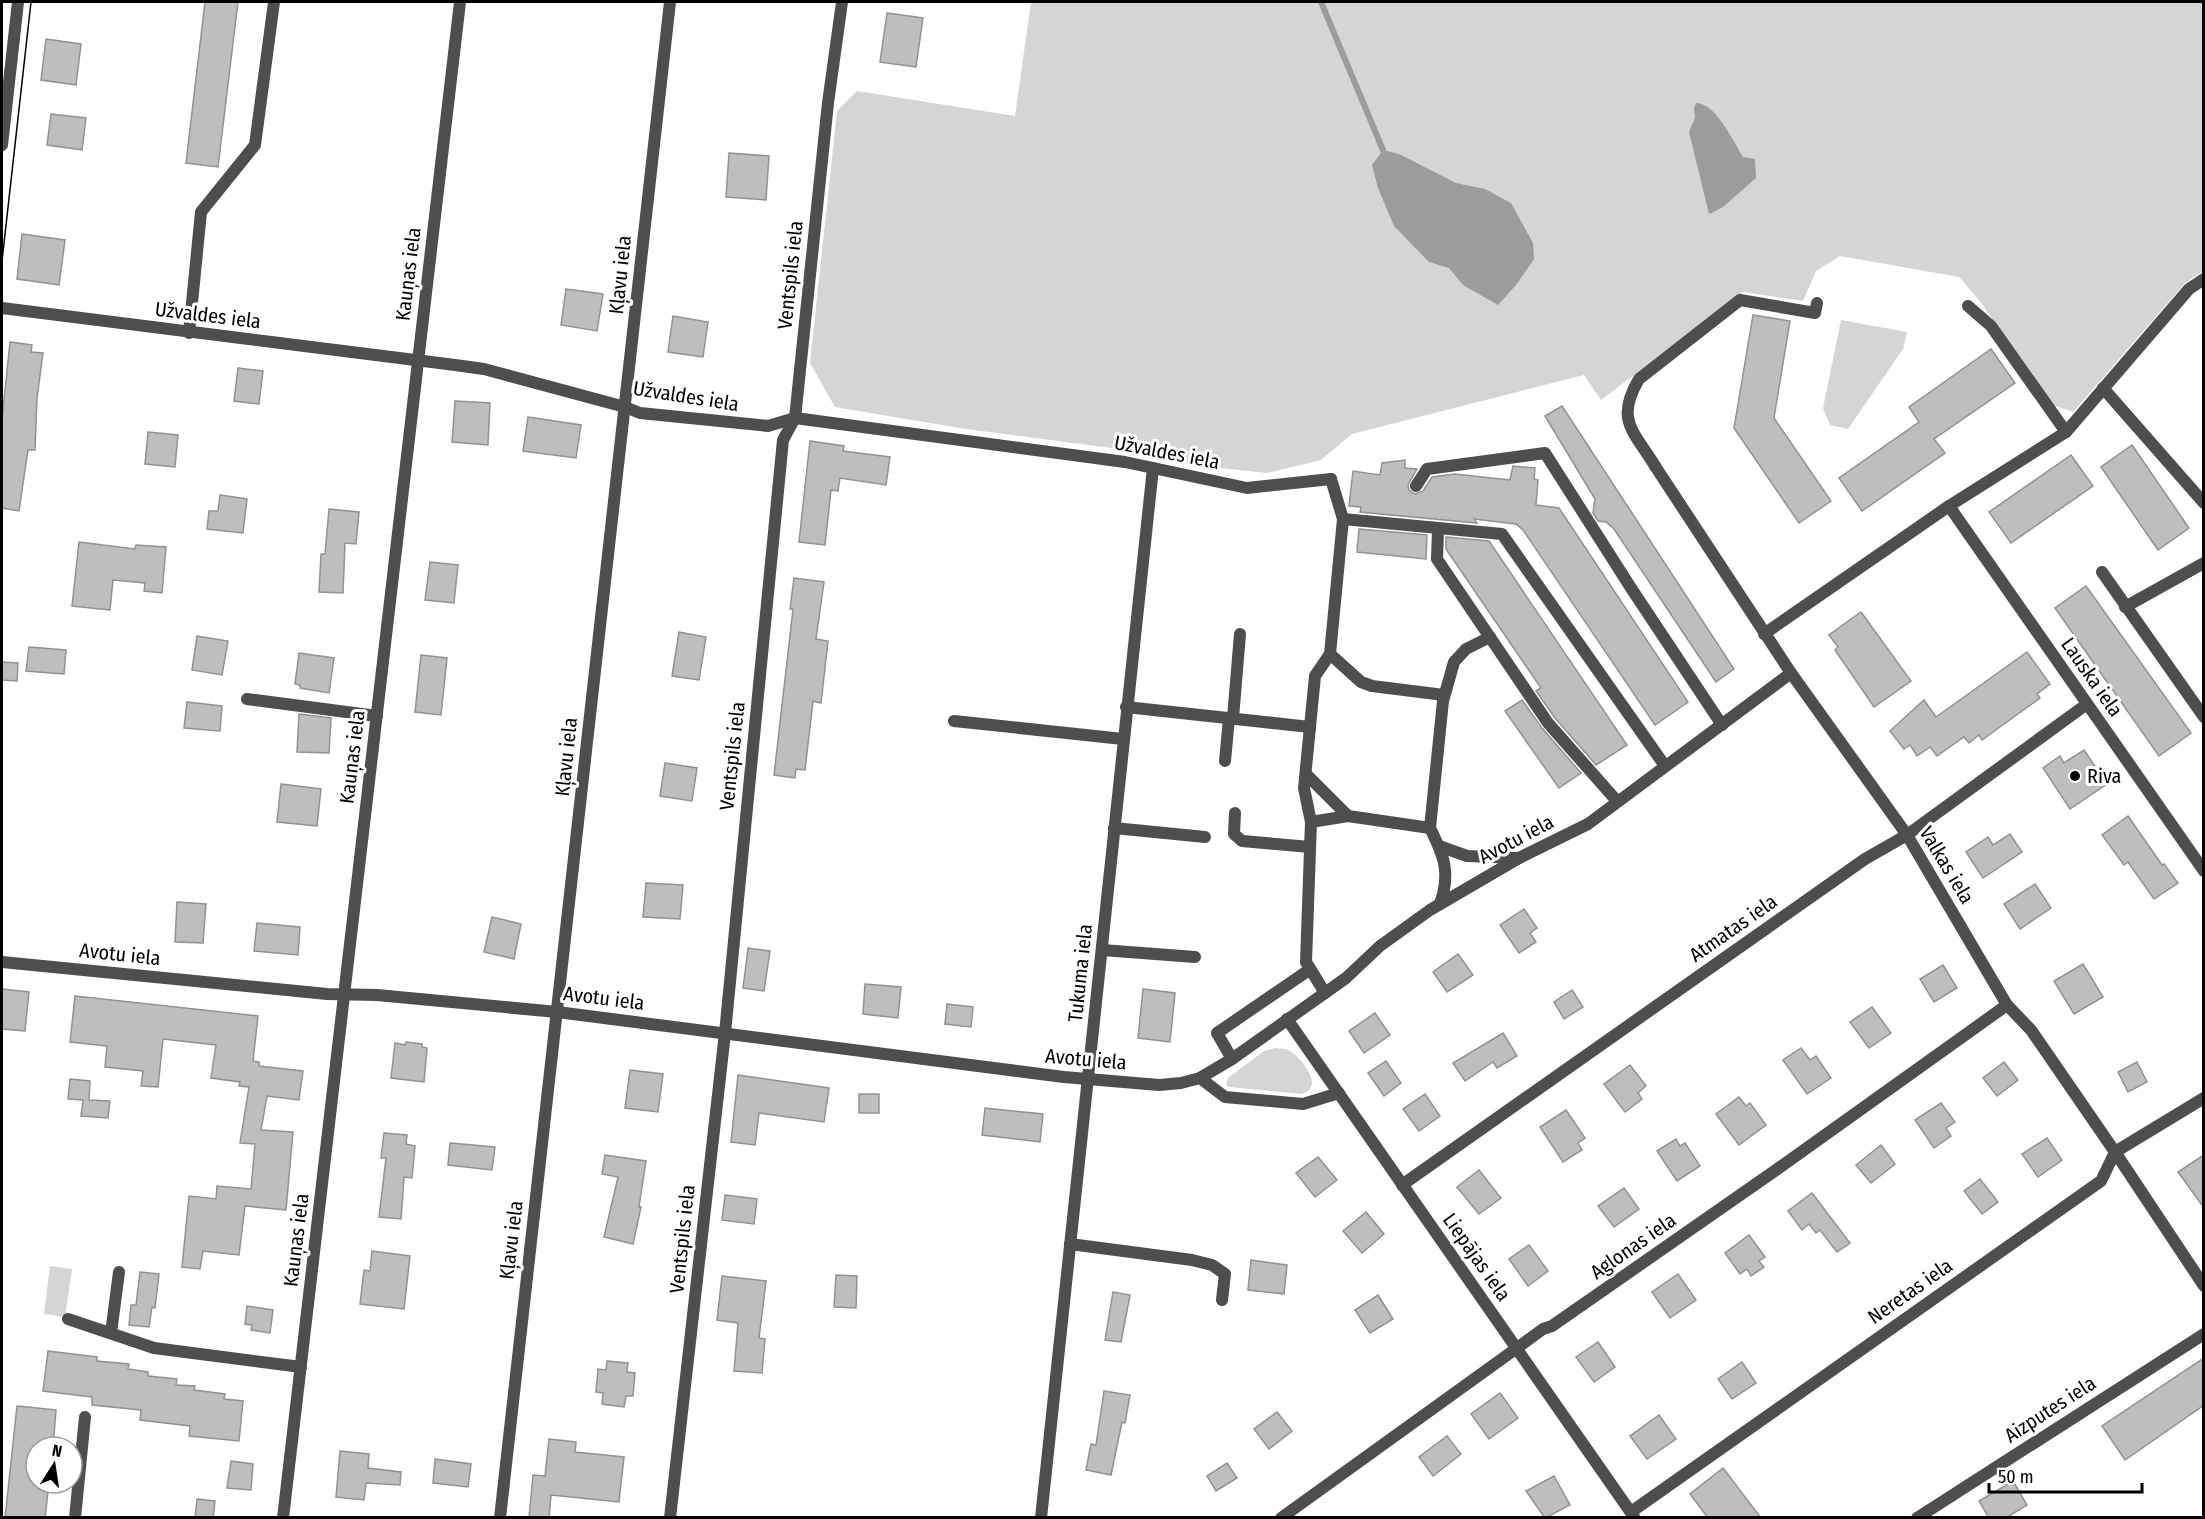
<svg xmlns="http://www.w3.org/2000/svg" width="2205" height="1519" font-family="'Fira Sans Condensed',sans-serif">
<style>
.green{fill:#d5d5d5}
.water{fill:#9c9c9c}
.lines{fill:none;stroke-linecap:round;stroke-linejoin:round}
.stream{stroke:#9c9c9c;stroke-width:6}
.building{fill:#bebebe;stroke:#929292;stroke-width:1.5}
.service{stroke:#4e4e4e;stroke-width:12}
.minor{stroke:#4e4e4e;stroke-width:12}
.tertiary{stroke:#4e4e4e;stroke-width:12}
.tram{stroke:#000;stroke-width:1.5}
.poi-dot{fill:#000;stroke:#fff;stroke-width:2}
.labels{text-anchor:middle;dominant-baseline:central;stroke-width:6;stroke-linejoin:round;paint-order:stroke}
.street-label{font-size:20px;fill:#000;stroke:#fff}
.poi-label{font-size:20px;fill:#000;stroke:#fff;text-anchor:start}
</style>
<rect width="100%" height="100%" fill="#fff"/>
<g class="green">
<polygon points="1031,2 2203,2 2203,271 2185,283 2073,412 2053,405 1979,300 1959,277 1840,256 1816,271 1803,301 1743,292 1601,400 1584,375 1352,434 1321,460 1267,473 1201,466 1134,451 966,429 835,407 810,363 837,111 857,91 1015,116"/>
<polygon points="1841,320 1907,332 1903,349 1848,429 1830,425 1823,408"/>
<path d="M1275,1048c6,1 13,0 18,5 11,9 31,34 9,41l-73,-7 -3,-2 2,-7 36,-27z"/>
<polygon points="50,1266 72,1269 65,1317 44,1314"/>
</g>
<g class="water">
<path d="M1696,103c20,0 37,38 47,54l12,2 1,19 -33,29 -14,7 -20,-82 6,-14 -1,-10z"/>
<polygon points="1383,150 1399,154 1456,183 1485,189 1511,203 1533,243 1534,259 1516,285 1498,305 1463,285 1449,268 1429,262 1394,226 1378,188 1372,165"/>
</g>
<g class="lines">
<polyline class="stream" points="1321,2 1383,150"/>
</g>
<g class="building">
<polygon points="205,2 238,2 218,167 186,163"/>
<polygon points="887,13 923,18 916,67 880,62"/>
<polygon points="46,39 81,44 76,85 41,80"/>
<polygon points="51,114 86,118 82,150 47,145"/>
<polygon points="729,153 769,156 766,200 726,197"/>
<polygon points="22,234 65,240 59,285 17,279"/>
<polygon points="566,289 603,294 597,331 561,325"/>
<polygon points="1753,315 1790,321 1774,418 1831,501 1799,523 1734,428"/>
<polygon points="673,316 708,322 703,357 668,352"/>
<polygon points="10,342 32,345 31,352 43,353 37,398 35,450 28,450 19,511 2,508 2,419"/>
<polygon points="1991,349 2015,383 1934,439 1945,453 1862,511 1839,478 1919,422 1909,407"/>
<polygon points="238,368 263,371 259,404 234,401"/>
<polygon points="455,401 490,403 488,445 452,442"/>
<polygon points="1562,406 1734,669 1716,682 1614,529 1606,522 1598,521 1593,513 1595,499 1545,416"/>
<polygon points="528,417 581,425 576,458 523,451"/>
<polygon points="148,432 178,435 175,467 145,464"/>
<polygon points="810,441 844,446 843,451 890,457 886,485 840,478 838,491 831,490 825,545 799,542"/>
<polygon points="2132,445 2189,528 2158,550 2101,467"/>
<polygon points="2071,455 2093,486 2011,543 1989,512"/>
<polygon points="1405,460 1405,468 1417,469 1408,485 1409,490 1415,494 1423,491 1432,477 1455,474 1510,480 1513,466 1535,468 1534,479 1538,480 1536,505 1559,508 1688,702 1655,725 1523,530 1516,524 1474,519 1477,523 1360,512 1361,507 1349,506 1353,471 1380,475 1382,463"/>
<polygon points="220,495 247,499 243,533 207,529 209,511 218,511"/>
<polygon points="329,509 359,512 356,544 345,543 343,593 319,592 321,554 325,554"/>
<polygon points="1359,529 1427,535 1426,559 1357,552"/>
<polygon points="1446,537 1489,541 1627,745 1596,765 1555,718 1536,691 1541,688 1446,549"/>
<polygon points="79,542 135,549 136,545 166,547 162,593 144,591 145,583 113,580 110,610 72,606"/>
<polygon points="430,562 458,565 454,603 425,600"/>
<polygon points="794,578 824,582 816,639 828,641 821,703 813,701 805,770 796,769 795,778 774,775 793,609 790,609"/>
<polygon points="2086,586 2191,733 2159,756 2055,608"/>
<polygon points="1861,612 1911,681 1874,707 1835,650 1838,647 1829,635"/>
<polygon points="679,632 706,637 699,680 672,676"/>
<polygon points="197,636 228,641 222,675 192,670"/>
<polygon points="29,647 66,650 64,674 26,671"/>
<polygon points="2027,652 2050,684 2037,694 2040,698 1982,740 1979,735 1969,743 1964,737 1937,756 1930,747 1917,756 1910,745 1904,749 1890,731 1924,700 1936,717"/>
<polygon points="299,653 334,658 329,693 300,688 300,685 295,684"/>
<polygon points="421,655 447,658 441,715 415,712"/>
<polygon points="2,662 18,663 17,681 2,680"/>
<polygon points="1522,700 1542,728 1581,773 1559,788 1505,711"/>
<polygon points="187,702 222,706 220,731 184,728"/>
<polygon points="299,714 331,718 329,753 297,752"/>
<polygon points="2084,750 2107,784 2070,809 2043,768 2060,756 2064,763"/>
<polygon points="665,763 697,768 692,801 660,796"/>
<polygon points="281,784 321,789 317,826 277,822"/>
<polygon points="2128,816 2162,865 2164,864 2178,883 2154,899 2128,862 2124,865 2102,835"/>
<polygon points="2010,834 2022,852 1983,878 1966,852 1988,837 1993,845"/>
<polygon points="646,883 683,885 680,919 643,917"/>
<polygon points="2035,884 2051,908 2020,929 2004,904"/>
<polygon points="177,902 206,904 203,943 175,942"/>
<polygon points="1524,909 1537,928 1530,933 1536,942 1519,953 1500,925"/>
<polygon points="492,917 521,924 514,959 484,952"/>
<polygon points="257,923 300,927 298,955 254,951"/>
<polygon points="748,948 770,951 764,991 743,988"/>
<polygon points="1458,954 1473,975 1447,992 1433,972"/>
<polygon points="2083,964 2103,997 2074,1014 2054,981"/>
<polygon points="1943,965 1957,988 1934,1002 1920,979"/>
<polygon points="865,984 901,987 898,1018 863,1014"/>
<polygon points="2,989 29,992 25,1031 2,1029"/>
<polygon points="1143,989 1175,993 1170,1042 1138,1038"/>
<polygon points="1572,990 1583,1007 1564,1019 1554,1002"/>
<polygon points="75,996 258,1016 253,1061 259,1062 259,1066 303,1071 299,1100 267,1096 261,1130 293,1132 286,1210 245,1206 239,1255 203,1251 200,1269 182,1267 189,1196 216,1199 217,1186 251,1189 255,1144 240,1143 249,1087 239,1086 240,1082 211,1078 216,1045 163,1039 158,1087 141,1086 143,1071 105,1067 107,1046 70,1042"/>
<polygon points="947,1004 973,1007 971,1027 945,1024"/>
<polygon points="1872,1007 1891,1033 1869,1048 1850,1022"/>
<polygon points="1375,1013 1390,1035 1364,1053 1349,1031"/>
<polygon points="1503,1033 1517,1056 1497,1068 1493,1062 1465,1081 1453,1063"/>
<polygon points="406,1042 422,1044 422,1047 427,1048 424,1082 391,1078 395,1043 405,1045"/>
<polygon points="1801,1048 1810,1060 1816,1056 1831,1078 1807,1094 1783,1060"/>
<polygon points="1386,1061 1401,1083 1384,1096 1368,1073"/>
<polygon points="2004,1062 2018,1080 1997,1096 1983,1078"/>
<polygon points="2137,1062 2147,1082 2128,1092 2118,1072"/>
<polygon points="1630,1065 1646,1086 1638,1093 1642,1099 1625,1112 1604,1084"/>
<polygon points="630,1070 663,1074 658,1112 625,1108"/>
<polygon points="738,1075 829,1088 824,1122 759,1113 755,1145 731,1142"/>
<polygon points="70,1079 90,1081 89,1100 110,1101 108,1118 81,1116 83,1100 68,1099"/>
<rect x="859" y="1094" width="20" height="19"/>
<polygon points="1425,1094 1440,1116 1419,1131 1403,1109"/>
<polygon points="1739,1097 1746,1106 1750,1103 1766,1125 1739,1145 1716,1114"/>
<polygon points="1941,1103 1955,1122 1946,1128 1951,1136 1934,1148 1915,1120"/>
<polygon points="985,1108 1043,1114 1040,1142 982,1135"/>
<polygon points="1566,1110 1585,1138 1578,1143 1582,1150 1563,1162 1540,1127"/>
<polygon points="384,1133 407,1135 406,1144 415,1146 412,1178 404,1177 401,1219 379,1217 386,1158 381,1158"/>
<polygon points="2047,1138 2062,1160 2038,1177 2022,1154"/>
<polygon points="1676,1139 1680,1146 1685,1143 1700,1166 1677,1181 1657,1151"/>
<polygon points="450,1143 495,1147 492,1170 448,1165"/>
<polygon points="1881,1145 1895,1164 1871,1183 1856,1165"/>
<polygon points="605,1155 646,1161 639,1207 641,1207 633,1244 604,1237 618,1177 602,1174"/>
<polygon points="2204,1155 2204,1208 2178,1172"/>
<polygon points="1318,1157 1337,1180 1315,1197 1296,1173"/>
<polygon points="1479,1170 1501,1198 1479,1214 1457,1187"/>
<polygon points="1980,1179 1998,1202 1982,1214 1964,1191"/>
<polygon points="1624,1188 1639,1209 1614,1227 1598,1206"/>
<polygon points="1812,1193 1850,1243 1837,1252 1820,1230 1816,1233 1809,1224 1802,1230 1788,1211"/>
<polygon points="725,1195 757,1199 754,1224 722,1220"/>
<polygon points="1366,1212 1384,1234 1362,1253 1343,1231"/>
<polygon points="1749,1235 1765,1257 1759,1261 1764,1267 1751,1276 1747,1269 1740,1274 1725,1253"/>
<polygon points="1529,1245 1548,1271 1528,1286 1509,1259"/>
<polygon points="372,1251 410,1256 404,1309 360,1304 364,1270 370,1271"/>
<polygon points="1251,1260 1287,1265 1284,1294 1248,1290"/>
<polygon points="140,1272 159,1274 155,1308 152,1307 149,1327 129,1325 131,1305 136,1305"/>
<polygon points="1678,1274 1696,1300 1670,1318 1652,1292"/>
<polygon points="836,1275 857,1276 856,1308 834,1307"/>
<polygon points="722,1276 766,1281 759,1338 765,1339 762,1373 734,1371 738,1323 717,1320"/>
<polygon points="1113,1292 1130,1295 1121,1342 1105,1340"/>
<polygon points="1378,1295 1393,1319 1370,1333 1355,1310"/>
<polygon points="247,1306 273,1310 270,1333 251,1330 252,1325 245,1324"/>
<polygon points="1598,1342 1615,1367 1594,1382 1576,1357"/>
<polygon points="48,1351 97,1357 97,1361 129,1364 128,1369 148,1372 148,1376 177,1379 176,1385 195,1386 194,1390 225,1394 224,1399 243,1401 239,1441 189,1436 190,1426 140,1420 141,1410 92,1405 92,1397 43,1391"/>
<polygon points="2204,1358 2204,1405 2125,1460 2102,1426"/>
<polygon points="607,1361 628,1363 627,1372 635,1373 633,1396 626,1396 624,1407 602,1404 603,1393 596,1392 598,1369 606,1370"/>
<polygon points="1742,1362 1756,1383 1732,1399 1718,1379"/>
<polygon points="1104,1391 1130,1395 1125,1423 1122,1422 1111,1475 1086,1470 1091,1444 1096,1445"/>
<polygon points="1500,1393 1518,1418 1489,1439 1471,1414"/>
<polygon points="17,1406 56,1410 53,1447 36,1447 36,1483 49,1483 45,1518 5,1518"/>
<polygon points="1277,1412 1292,1431 1269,1449 1254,1429"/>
<polygon points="1659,1415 1676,1439 1647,1459 1630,1436"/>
<polygon points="1447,1436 1461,1454 1433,1476 1419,1457"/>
<polygon points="549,1439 576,1442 575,1452 624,1457 619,1502 551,1495 549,1518 529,1518 533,1475 545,1476"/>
<polygon points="340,1451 369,1454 368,1468 401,1472 400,1485 366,1483 364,1500 336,1497"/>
<polygon points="435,1459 471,1464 468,1487 433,1483"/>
<polygon points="231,1461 253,1464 251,1490 227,1488"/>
<polygon points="1227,1463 1237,1478 1216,1491 1207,1476"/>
<polygon points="1723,1468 1761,1518 1708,1518 1690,1494"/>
<polygon points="1554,1476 1570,1505 1545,1518 1526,1491"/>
<polygon points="2013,1481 2027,1505 2006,1518 1989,1518 1979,1501"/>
<polygon points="197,1499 215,1501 213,1518 195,1518"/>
</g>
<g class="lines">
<g class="service">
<polyline points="1968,306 1991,326 2066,432"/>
<polyline points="189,333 201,212 255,145 274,2"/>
<polyline points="2103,388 2204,503"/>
<path d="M1655,466c-22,-36 -40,-46 -16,-87l101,-79 75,13 2,-10"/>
<polyline points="1416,486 1427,469 1545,453 1631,588 1722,725"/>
<polyline points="1343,519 1502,534 1665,766"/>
<polyline points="1438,530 1437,559 1548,723 1616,800"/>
<polyline points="2102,572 2204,717"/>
<polyline points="2125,607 2204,563"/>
<polyline points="1764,634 1949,506 2066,432 2189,289 2204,279"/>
<polyline points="1330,654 1361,682 1372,686 1444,695"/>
<polyline points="1126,707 1310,727"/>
<polyline points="1233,718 1240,634"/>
<polyline points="954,721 1123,739"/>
<polyline points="1225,761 1229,718"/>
<polyline points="1306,774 1348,816"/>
<polyline points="1235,813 1234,834 1242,841 1310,847"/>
<polyline points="1311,822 1348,816 1430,828 1443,701 1454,662 1466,649 1490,637"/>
<polyline points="1114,828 1205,837"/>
<path d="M1430,828c14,28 21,45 10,76"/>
<polyline points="1439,846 1467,856 1519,858"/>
<polyline points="1102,950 1195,957"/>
<polyline points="1325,993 1306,962 1311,822 1304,788 1315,676 1330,654 1343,519 1331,479"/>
<polyline points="1232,1059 1217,1033 1309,970"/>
<polyline points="1070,1244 1192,1260 1212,1265 1225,1274 1222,1300"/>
<polyline points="68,1319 154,1348 301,1367"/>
<polyline points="111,1333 119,1272"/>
<polyline points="75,1518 85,1417"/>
</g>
<g class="minor">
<polyline points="2,145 18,2"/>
<polyline points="2,308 455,365 484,369 625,407 640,413 768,426 795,418 1125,462 1247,488 1331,479"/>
<polyline points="1655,466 1791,673 1907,835 2007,1005 2031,1030 2115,1152 2204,1286"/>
<polyline points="1949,506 2204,871"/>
<polyline points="247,699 377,716"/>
<polyline points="2,962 327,994 377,995 557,1012 1064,1077 1159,1085 1181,1083 1200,1078 1232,1059 1346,978 1380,946 1430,910 1519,858 1588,824 1791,673"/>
<polyline points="1287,1019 1634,1517"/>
<polyline points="1200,1078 1225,1097 1303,1104 1339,1093"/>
<polyline points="1402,1185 1865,859 1907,835 2087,704"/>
<polyline points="1631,1512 2101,1181 2115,1152 2204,1098"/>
<polyline points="500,1518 670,2"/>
<polyline points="670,1518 725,1033 783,440 795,418 828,103 842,2"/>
<polyline points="1041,1518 1153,468"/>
<polyline points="1281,1518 1517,1348 1543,1329 1552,1326 1776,1170 2007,1005"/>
<polyline points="1917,1518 2204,1334"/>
</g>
<polyline class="tertiary" points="283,1518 460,2"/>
<polyline class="tram" points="2,261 31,2"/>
</g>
<circle class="poi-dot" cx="2075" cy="776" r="6"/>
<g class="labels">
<g class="street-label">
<text transform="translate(408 274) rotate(-83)">Kauņas iela</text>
<text transform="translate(620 275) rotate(-84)">Kļavu iela</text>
<text transform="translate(790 275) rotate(-84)">Ventspils iela</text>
<text transform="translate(208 315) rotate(7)">Užvaldes iela</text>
<text transform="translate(686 396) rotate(9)">Užvaldes iela</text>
<text transform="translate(1167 452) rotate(11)">Užvaldes iela</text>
<text transform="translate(2092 677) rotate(55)">Lauska iela</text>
<text transform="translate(732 756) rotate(-84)">Ventspils iela</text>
<text transform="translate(352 757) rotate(-83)">Kauņas iela</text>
<text transform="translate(566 757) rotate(-84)">Kļavu iela</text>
<text transform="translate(1516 839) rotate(-28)">Avotu iela</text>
<text transform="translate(1947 865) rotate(59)">Valkas iela</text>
<text transform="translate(1733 928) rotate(-35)">Atmatas iela</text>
<text transform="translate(120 954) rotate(6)">Avotu iela</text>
<text transform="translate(1080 973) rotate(-84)">Tukuma iela</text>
<text transform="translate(604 998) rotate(7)">Avotu iela</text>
<text transform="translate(1086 1059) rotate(5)">Avotu iela</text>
<text transform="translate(682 1239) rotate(-84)">Ventspils iela</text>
<text transform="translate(296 1240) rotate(-83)">Kauņas iela</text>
<text transform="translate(511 1240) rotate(-83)">Kļavu iela</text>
<text transform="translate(1633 1246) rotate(-35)">Aglonas iela</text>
<text transform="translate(1477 1257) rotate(55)">Liepājas iela</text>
<text transform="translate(1910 1291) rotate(-35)">Neretas iela</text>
<text transform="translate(2050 1409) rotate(-33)">Aizputes iela</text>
</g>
<g class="poi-label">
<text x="2087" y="776">Riva</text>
</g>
</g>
<rect width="2205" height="1519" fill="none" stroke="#000000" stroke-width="6"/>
<g transform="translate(54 1465) rotate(12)"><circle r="28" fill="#ffffff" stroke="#999999" stroke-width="1.5"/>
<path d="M0-4.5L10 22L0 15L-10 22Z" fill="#000000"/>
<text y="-9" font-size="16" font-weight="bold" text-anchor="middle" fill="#000000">N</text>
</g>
<path d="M1989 1483v9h153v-9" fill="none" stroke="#000000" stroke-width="3"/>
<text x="1998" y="1483" font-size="18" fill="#000000" stroke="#ffffff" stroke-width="4.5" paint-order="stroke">50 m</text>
</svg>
